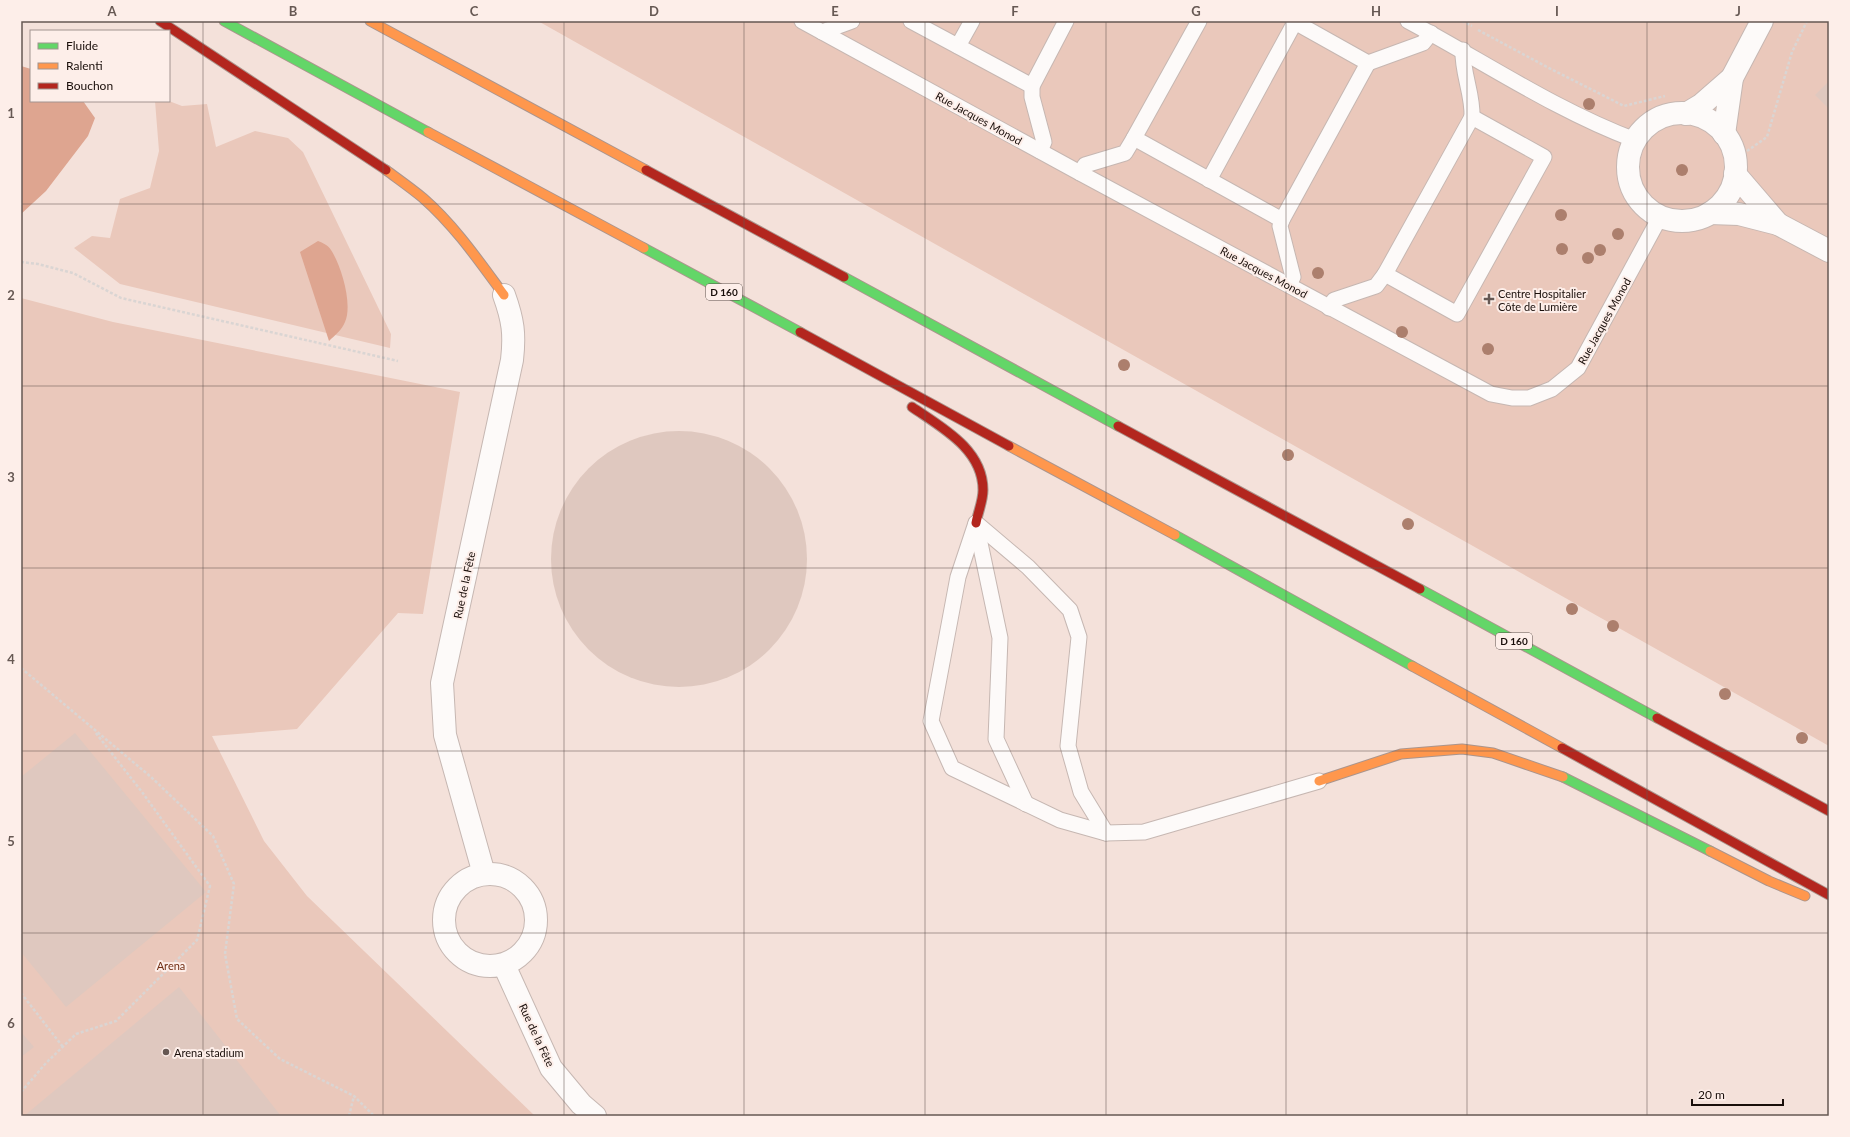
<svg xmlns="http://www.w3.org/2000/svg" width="1850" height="1137" font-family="Lato,sans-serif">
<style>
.green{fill:#eac8bb}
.water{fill:#dea590}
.building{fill:#dfc8bf}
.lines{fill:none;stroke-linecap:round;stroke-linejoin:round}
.lane-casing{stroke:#c6b7b2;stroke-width:17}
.street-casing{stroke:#c6b7b2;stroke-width:24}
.fast-casing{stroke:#ab958d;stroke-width:11}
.slow-casing{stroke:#ab958d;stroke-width:11}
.jam-casing{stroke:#ab958d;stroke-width:11}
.path{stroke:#dad5d3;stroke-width:2.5;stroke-dasharray:3 2;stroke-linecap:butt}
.lane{stroke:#fdfaf9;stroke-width:15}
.street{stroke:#fdfaf9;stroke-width:22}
.fast{stroke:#63d668;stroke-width:9}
.slow{stroke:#ff974d;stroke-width:9}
.jam{stroke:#b3261e;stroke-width:9}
.tree{fill:#ac7f6d}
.grid{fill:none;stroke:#665853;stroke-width:1;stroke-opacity:0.55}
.poi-dot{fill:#665853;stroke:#fdeee9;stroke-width:1.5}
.labels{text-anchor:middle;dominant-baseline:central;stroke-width:4;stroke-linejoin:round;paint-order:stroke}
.shield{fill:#fdeee9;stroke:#5d514d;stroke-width:1}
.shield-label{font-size:10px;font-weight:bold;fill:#190e0a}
.street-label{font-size:11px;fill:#190e0a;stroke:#fdeee9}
.poi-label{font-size:11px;fill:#190e0a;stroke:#fdeee9;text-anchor:start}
.park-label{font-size:11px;fill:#712e14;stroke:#fdeee9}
.neatline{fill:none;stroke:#665853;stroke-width:1.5}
.grid-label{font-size:13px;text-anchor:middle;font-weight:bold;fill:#665853}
</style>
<rect width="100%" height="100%" fill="#f4e1da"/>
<g class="green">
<polygon points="538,21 1829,21 1829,746"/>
<polygon points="155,101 169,101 182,106 207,104 216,147 255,131 288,138 303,152 391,334 390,348 120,284 74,248 92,236 110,238 120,199 150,188 159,151"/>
<polygon points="21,298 113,322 460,392 423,614 398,613 297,729 212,736 264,841 307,896 535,1116 21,1116"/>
</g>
<g class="water">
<polygon points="21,66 31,69 31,101 83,101 95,118 88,136 46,191 21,214"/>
<path d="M318,241c5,2 10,4 13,9 10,15 22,54 14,72 -3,8 -10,13 -16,19l-29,-89z"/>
</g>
<g class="building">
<polygon points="1829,81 1829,109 1815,95"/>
<circle cx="679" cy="559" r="128"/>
<polygon points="75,733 206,892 66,1007 21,952 21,777"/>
<polygon points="179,987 281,1116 24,1116"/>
<polygon points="21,1032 34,1047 21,1057"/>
</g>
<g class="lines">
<defs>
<g id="lane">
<polyline points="802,21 1080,173 1491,394 1512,398 1529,398 1552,389 1578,368 1660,217"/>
<polyline points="911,21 1032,86 1066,21"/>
<polyline points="1199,21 1134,138 1282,220"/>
<path d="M1408,21c75,40 147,89 227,119"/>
<polyline points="822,32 852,21"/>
<polyline points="958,46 972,21"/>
<path d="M1463,50c-1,23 10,44 9,67"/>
<polyline points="1368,63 1423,43 1431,33"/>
<polyline points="1032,86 1032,97 1044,142 1040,151"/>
<polygon points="1472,117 1544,157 1457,314 1385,274"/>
<polyline points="1080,173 1085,165 1125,153 1134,138"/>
<polyline points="1209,180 1295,22"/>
<polyline points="1289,285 1293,277 1280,226 1282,220 1368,63 1293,21"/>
<polyline points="1329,308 1334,300 1376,286 1385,274"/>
<polyline points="976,523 958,577 931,721 952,768 1060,820 1106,833 1144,832 1319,781"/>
<polyline points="976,523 1028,567 1070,610 1079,637 1068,746 1081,792 1106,833"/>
<polyline points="976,524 1000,638 996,739 1026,804"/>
</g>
<g id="street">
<circle cx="1682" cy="167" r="54"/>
<polyline points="1686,114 1701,105 1732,78"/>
<polyline points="1724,134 1732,78 1762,21"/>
<polyline points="1710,213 1739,214 1778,224 1735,174"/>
<polyline points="1778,224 1829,251"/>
<circle cx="490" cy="920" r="46"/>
<path d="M484,874l-39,-139 -3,-52 70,-323c3,-26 1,-40 -8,-65"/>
<polyline points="504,965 551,1068 581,1104 595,1116"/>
</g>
<g id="fast">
<polyline points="224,21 428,132"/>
<polyline points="644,248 800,332"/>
<polyline points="844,277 1118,426"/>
<polyline points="1175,535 1412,666"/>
<polyline points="1420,589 1657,718"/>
<polyline points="1563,777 1710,851"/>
</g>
<g id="slow">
<polyline points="370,21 646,170"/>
<polyline points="428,132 644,248"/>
<path d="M386,170c12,9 25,18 37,28 32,28 56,63 81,97"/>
<polyline points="1009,446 1175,535"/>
<polyline points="1412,666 1562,748"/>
<polyline points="1319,781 1401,754 1462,749 1493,753 1563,777"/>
<polyline points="1710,851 1769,881 1805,896"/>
</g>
<g id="jam">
<polyline points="160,21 386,170"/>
<polyline points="646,170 844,277"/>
<polyline points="800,332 1009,446"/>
<path d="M912,407c29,20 71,42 71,83 0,11 -5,22 -7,33"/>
<polyline points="1118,426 1420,589"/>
<polyline points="1657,718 1829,811"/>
<polyline points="1562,748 1829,895"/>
</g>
</defs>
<use href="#lane" class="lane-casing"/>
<use href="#street" class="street-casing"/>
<use href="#fast" class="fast-casing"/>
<use href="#slow" class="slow-casing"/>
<use href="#jam" class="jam-casing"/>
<g class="path">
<polyline points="1462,21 1472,26"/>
<polyline points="1478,30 1547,67 1624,106 1665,96"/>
<polyline points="1747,151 1767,137 1792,52 1807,21"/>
<polyline points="21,262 38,264 73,273 121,298 398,361"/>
<polyline points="21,668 151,777 213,836 234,884 225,954 237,1019 280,1059 354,1096 374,1116"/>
<polyline points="21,993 63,1047"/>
<polyline points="21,1092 46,1063 76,1034 116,1021 197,940 210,886 142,792 95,732"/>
<polyline points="349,1116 354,1096"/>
</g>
<use href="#lane" class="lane"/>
<use href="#street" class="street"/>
<use href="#fast" class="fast"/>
<use href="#slow" class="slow"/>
<use href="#jam" class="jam"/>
</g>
<g class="tree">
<circle cx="1589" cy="104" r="6"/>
<circle cx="1682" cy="170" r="6"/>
<circle cx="1561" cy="215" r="6"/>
<circle cx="1618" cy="234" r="6"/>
<circle cx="1562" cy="249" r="6"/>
<circle cx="1600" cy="250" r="6"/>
<circle cx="1588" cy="258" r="6"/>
<circle cx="1318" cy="273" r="6"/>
<circle cx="1402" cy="332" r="6"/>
<circle cx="1488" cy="349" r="6"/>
<circle cx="1124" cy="365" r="6"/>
<circle cx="1288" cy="455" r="6"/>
<circle cx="1408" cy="524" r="6"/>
<circle cx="1572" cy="609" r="6"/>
<circle cx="1613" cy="626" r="6"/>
<circle cx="1725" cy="694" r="6"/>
<circle cx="1802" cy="738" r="6"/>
</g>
<path class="grid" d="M203,21v1095M383,21v1095M564,21v1095M744,21v1095M925,21v1095M1106,21v1095M1286,21v1095M1467,21v1095M1647,21v1095M21,204h1808M21,386h1808M21,568h1808M21,751h1808M21,933h1808"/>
<g class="poi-dot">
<path d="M1487 293h4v4h4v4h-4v4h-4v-4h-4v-4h4z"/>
<circle cx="166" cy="1052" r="4"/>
</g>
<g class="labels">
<g class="shield">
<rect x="706" y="284" width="36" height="16" rx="3"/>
<rect x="1496" y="633" width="36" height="16" rx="3"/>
</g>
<g class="shield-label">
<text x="724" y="292">D 160</text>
<text x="1514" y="641">D 160</text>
</g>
<g class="street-label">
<text transform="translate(979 118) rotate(29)">Rue Jacques Monod</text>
<text transform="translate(1264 272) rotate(28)">Rue Jacques Monod</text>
<text transform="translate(1604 321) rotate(-61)">Rue Jacques Monod</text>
<text transform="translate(464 585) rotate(-78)">Rue de la Fête</text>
<text transform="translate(537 1035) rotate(65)">Rue de la Fête</text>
</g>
<g class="poi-label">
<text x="1498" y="293">Centre Hospitalier<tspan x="1498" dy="13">Côte de Lumière</tspan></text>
<text x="174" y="1052">Arena stadium</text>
</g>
<g class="park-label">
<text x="171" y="965">Arena</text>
</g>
</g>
<rect width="1850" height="1137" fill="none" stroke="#fdeee9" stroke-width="44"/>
<rect x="30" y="30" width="140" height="72" fill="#fdeee9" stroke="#a29490"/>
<rect x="38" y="43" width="20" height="6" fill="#63d668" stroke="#a29490"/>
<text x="66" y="50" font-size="12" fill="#190e0a">Fluide</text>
<rect x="38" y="63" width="20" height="6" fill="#ff974d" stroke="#a29490"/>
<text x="66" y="70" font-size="12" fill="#190e0a">Ralenti</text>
<rect x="38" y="83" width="20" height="6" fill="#b3261e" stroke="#a29490"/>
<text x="66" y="90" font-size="12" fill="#190e0a">Bouchon</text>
<path d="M1692 1099v6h91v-6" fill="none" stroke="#190e0a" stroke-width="2"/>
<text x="1698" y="1099" font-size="12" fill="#190e0a" stroke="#fdeee9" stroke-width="3" paint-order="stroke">20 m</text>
<rect x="22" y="22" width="1806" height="1093" class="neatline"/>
<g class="grid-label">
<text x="112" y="16">A</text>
<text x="293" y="16">B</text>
<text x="474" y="16">C</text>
<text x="654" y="16">D</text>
<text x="835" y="16">E</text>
<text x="1015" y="16">F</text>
<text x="1196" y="16">G</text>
<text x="1376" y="16">H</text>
<text x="1557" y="16">I</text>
<text x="1738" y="16">J</text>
<text x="11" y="118">1</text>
<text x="11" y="300">2</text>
<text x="11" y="482">3</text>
<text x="11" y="664">4</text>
<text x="11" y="846">5</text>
<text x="11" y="1028">6</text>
</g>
</svg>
